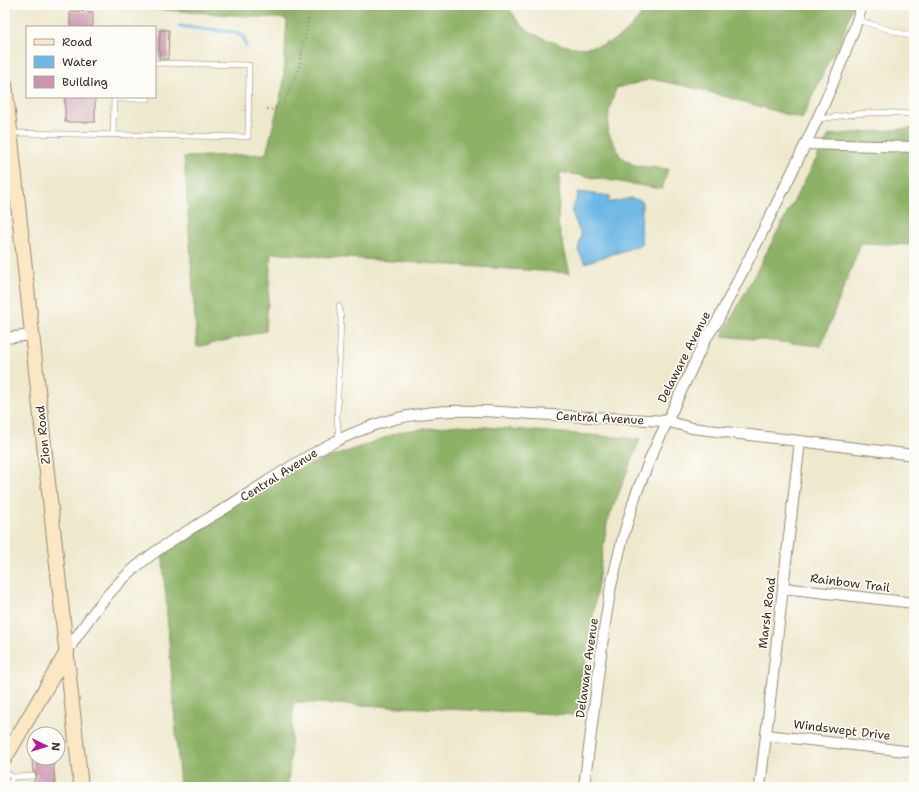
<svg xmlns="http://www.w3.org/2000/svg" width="919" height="792" font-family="'Shantell Sans',sans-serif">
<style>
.forest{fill:#8db266;stroke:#646e42}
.water{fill:#6cb7e5;stroke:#547082}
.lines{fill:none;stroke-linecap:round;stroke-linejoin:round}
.stream{stroke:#6cb7e5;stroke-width:3.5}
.building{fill:#cb95b1}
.lane-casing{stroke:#948975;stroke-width:6}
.street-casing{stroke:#948975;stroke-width:12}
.secondary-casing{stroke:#948975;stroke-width:16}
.path{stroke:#948975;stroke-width:2;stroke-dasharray:1 3;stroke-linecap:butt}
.lane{stroke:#fff;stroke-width:5}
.street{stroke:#fff;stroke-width:10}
.secondary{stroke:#fbe7c3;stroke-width:14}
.labels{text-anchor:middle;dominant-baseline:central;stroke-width:3.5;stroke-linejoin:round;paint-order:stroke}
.street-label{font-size:12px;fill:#3b2a1e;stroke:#fdfcf7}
</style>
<rect width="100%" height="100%" fill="#fdfcf7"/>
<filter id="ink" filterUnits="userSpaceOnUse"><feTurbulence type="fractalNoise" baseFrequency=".025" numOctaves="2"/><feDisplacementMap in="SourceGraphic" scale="8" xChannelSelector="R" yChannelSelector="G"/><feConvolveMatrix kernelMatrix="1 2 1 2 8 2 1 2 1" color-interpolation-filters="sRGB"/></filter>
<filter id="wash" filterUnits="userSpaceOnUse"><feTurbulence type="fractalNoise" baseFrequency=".012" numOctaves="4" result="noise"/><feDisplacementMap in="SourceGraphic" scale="16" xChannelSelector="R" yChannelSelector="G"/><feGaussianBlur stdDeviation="0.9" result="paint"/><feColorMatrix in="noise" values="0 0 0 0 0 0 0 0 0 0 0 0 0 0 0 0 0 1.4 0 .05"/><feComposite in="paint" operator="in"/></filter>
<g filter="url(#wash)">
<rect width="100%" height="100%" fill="#eee8cc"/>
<g class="forest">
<path d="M125,5h381c5,6 10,14 15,20 11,9 23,14 35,18 39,13 72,-2 91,-38h206l-16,47 -5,2 -30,65 -103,-30 -47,-10 -36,9 -7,23 -1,21 12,24 15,10 33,3 -6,20 -102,-17 -2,52 12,49 -299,-20 -5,78 -69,16 -13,-190 82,-3 17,-68 4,-67 -162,-12z"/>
<polygon points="914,128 914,245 861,243 821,346 722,336 829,135"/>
<polygon points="460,425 640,439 607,523 578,715 294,702 288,787 180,787 162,547 266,481 403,431"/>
</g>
<polygon class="water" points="578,192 610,196 608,203 631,198 642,201 641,245 585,263 578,251 581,235 571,210 577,198"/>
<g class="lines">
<polyline class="stream" points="179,26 233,32 244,37 246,46"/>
</g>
<g id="blocks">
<g class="building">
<polygon points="70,11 93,12 93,27 70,27"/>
<polygon points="160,30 169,30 168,59 159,59"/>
<rect x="65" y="97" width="30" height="25"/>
<polygon points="32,758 53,758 55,785 44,786 44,787 34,787 34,780 36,778 37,775 33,772"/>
</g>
</g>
</g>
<g filter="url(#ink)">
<use href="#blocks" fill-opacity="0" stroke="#948975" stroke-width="1"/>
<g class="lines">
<defs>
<g id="lane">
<polyline points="857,20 914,37"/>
<path d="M818,119c31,-4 64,-10 96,-4"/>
<polyline points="11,133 248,137 249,65 155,63"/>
<polyline points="113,134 114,99 148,99 148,97"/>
<polyline points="339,439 337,418 341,319 339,306"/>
<polyline points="5,772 13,777 8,787"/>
<polyline points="13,777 33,776"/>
</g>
<g id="street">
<polyline points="806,144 914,147"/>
<polyline points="5,338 32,335"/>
<polyline points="783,588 914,603"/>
<path d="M67,652c17,-28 36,-55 61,-78 28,-26 63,-45 96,-65 61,-38 122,-85 196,-95 37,-6 75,-2 113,0 44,2 89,5 133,7l26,7 222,27"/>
<polyline points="766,735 914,752"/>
<path d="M584,787l20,-157 7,-44 12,-49 13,-43 16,-40 53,-114 12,-18c36,-72 74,-144 107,-218 14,-33 28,-65 38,-99"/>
<polyline points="760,787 800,441"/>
</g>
<g id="secondary">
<polyline points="5,84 81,787"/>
<polyline points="5,758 67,652"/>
</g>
</defs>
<use href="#lane" class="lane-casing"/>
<use href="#street" class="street-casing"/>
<use href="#secondary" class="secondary-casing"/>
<polyline class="path" points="267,109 273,110 281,109 298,71 308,21 310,5"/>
<use href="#lane" class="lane"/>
<use href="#street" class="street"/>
<use href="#secondary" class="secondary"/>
</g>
</g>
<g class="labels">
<g class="street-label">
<text transform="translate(684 357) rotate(-63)">Delaware Avenue</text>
<text transform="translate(600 418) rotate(3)">Central Avenue</text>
<text transform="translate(43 435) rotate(-96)">Zion Road</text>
<text transform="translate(279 475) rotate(-32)">Central Avenue</text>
<text transform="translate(850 583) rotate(7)">Rainbow Trail</text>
<text transform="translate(767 613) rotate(-83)">Marsh Road</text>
<text transform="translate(587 668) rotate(-82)">Delaware Avenue</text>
<text transform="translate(842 730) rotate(7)">Windswept Drive</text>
</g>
</g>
<rect width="919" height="792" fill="none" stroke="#fdfcf7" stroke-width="20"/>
<rect x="26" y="26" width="130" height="72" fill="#fdfcf7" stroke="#afa8a0"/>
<rect x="34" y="39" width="20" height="6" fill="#fbe7c3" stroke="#afa8a0"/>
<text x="62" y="46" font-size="12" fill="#3b2a1e">Road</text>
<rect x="34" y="56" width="20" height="12" fill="#6cb7e5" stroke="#afa8a0"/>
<text x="62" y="66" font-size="12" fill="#3b2a1e">Water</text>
<rect x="34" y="76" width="20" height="12" fill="#cb95b1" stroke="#afa8a0"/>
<text x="62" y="86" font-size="12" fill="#3b2a1e">Building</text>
<g transform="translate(46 746) rotate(94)"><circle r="19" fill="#fdfcf7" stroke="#afa8a0"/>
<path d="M0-3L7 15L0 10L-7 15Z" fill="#b5179e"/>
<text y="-6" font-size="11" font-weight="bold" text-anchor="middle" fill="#3b2a1e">N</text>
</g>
</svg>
